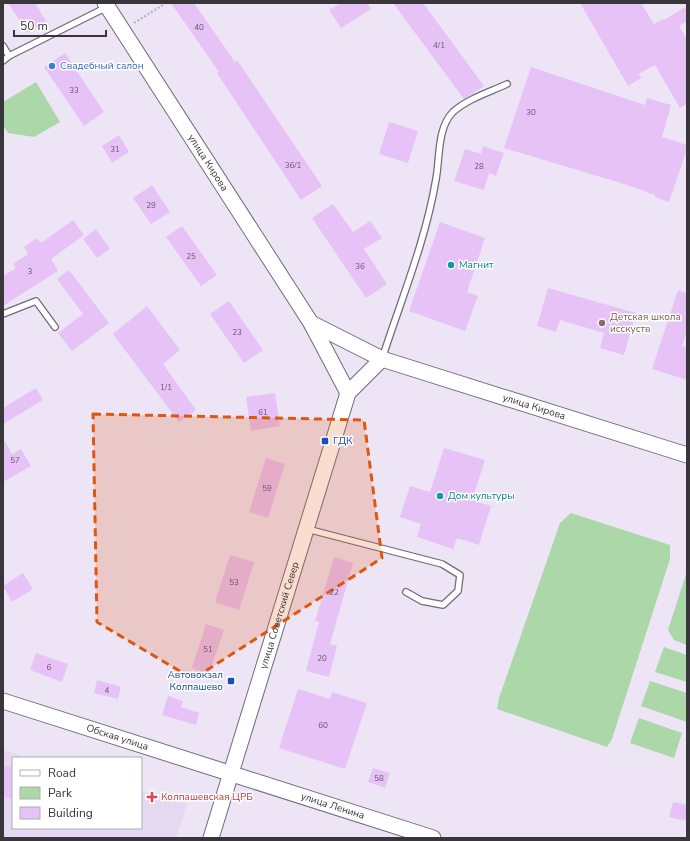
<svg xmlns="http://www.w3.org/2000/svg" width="690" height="841" font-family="'Nunito Sans',sans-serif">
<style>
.built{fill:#e4d9f1}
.green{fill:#acd7a9}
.building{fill:#e7c2f7}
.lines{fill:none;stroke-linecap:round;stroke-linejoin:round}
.lane-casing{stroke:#716a79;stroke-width:8}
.secondary-casing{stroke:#716a79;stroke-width:17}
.path{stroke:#b5afbc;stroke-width:2;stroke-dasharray:2 2;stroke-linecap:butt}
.lane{stroke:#fff;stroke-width:5.5}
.secondary{stroke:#fff;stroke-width:15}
.marked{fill:#df570e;fill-opacity:0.2;stroke:#df570e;stroke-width:3;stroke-dasharray:8 5;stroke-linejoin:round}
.shop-dot{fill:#3f7fe0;stroke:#fff;stroke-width:1.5}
.culture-dot{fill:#0f9aa8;stroke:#fff;stroke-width:1.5}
.education-dot{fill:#8d6e63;stroke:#fff;stroke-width:1.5}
.transit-dot{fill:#1a4fb4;stroke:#fff;stroke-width:1.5}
.health-dot{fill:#e0444e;stroke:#fff;stroke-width:1.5}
.labels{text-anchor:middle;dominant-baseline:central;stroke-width:3;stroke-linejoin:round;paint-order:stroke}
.number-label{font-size:8px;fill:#64586a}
.shop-label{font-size:10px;fill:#366cbe;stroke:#fff;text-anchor:start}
.street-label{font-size:10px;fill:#38353b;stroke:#fff}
.culture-label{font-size:10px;fill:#0d838f;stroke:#fff;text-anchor:start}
.education-label{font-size:10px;fill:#785e54;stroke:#fff;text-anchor:start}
.transit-label{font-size:10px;fill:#164399;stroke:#fff;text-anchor:start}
.health-label{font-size:10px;fill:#be3a42;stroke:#fff;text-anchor:start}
</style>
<rect width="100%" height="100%" fill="#ede5f6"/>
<polygon class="built" points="3,750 29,758 13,758 13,828 141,828 141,791 187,804 176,838 3,838"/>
<g class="green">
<polygon points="36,82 60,122 34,137 8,133 3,125 3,102"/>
<polygon points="571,513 670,545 670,559 612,739 607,747 497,709 499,698 560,523"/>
<polygon points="687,571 687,645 674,640 668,630"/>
<polygon points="664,647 687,655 687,682 655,672"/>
<polygon points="650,681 687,693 687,722 641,706"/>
<polygon points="639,718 682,733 674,758 630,743"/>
</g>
<g class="building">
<polygon points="8,3 35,3 46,21 28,33"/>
<polygon points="171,3 194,3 235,62 237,60 322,186 301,200 217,73 219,72"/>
<polygon points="341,3 367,3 371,9 341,28 329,10"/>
<polygon points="393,3 423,3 484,86 464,99"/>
<polygon points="580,3 641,3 654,24 663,19 664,20 687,6 687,21 679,26 687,40 687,104 680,108 655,65 639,74 641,78 628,86"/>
<polygon points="65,53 104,112 84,126 44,67"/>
<polygon points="531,67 645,105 647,98 671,105 662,137 687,145 687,149 669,202 655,197 655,195 621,183 504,148"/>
<polygon points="389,122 418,131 408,163 379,154"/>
<polygon points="119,135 129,152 112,163 102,146"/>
<polygon points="483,146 504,153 496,176 489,173 484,190 454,181 465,149 481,154"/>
<polygon points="152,185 170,212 151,224 133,198"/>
<polygon points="333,204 353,232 370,221 382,238 364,249 387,284 366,298 312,218"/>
<polygon points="73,220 84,235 51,259 58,271 3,306 3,276 16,268 13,264 28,254 24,247 37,238 41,243"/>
<polygon points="440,222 485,238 467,292 478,296 465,331 409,311"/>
<polygon points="182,226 217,275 201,286 166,237"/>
<polygon points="96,229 110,249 97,258 83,239"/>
<polygon points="69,270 109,323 72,351 58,333 83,314 57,279"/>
<polygon points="548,288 636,313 624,355 600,348 604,333 560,320 556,332 537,326"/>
<polygon points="678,290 687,293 687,331 682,346 687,348 687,380 652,369"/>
<polygon points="229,301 263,350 244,363 210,314"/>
<polygon points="147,306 180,350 163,364 196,410 179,422 113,334"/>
<polygon points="36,388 43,400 3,424 3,408"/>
<polygon points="275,393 280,426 251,431 246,397"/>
<polygon points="3,438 12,454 21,449 31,466 3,482"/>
<polygon points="444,448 485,460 472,500 491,506 479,545 457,538 453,549 417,537 421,524 400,517 410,486 430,492"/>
<polygon points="266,458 285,464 268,518 249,512"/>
<polygon points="230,555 254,562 239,610 215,602"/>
<polygon points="334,557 353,563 330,644 337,646 329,677 306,671 319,622 315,621"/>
<polygon points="23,573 33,589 12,602 3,586"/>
<polygon points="206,624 224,630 209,674 192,668"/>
<polygon points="36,653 68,664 62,682 30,670"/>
<polygon points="97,680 121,687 118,699 94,693"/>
<polygon points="298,689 330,699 332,692 367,703 345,769 279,748"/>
<polygon points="168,696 183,701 181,707 199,713 196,725 162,715"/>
<polygon points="3,765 13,768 13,799 3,796"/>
<polygon points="373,768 390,773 385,788 368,782"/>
<polygon points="673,802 687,805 687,821 669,817"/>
</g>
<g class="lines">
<defs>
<g id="lane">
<polyline points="3,46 9,56"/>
<polyline points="3,61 9,56 107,7"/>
<polyline points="3,314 36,301 55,327"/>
<path d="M382,359c19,-59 44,-119 54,-180 4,-21 1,-51 17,-67 14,-13 37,-20 54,-28"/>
<polyline points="307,529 442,564 460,575 458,591 443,605 422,601 406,592"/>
</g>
<g id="secondary">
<path id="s1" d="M105,3l206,320 37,70"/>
<path id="s2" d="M311,323l71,36 305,96"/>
<path id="s3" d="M3,701l430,137"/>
<path id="s4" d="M211,838l137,-445 34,-34"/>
</g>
</defs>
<use href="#lane" class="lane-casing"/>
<use href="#secondary" class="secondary-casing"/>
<polyline class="path" points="134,23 166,3"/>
<use href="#lane" class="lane"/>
<use href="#secondary" class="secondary"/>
</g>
<path class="marked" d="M93,414l271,6 18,138 -189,121 -96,-57z"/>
<circle class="shop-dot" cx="52" cy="66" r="4"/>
<g class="culture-dot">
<circle cx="451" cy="265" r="4"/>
<circle cx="440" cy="496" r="4"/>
</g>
<circle class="education-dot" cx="602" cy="323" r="4"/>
<g class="transit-dot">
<rect x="321" y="437" width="8" height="8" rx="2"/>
<rect x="227" y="677" width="8" height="8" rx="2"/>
</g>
<path class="health-dot" d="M150 791h4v4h4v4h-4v4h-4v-4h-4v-4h4z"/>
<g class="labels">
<g class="number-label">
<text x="199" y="27">40</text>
<text x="439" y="45">4/1</text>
<text x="74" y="90">33</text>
<text x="531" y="112">30</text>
<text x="115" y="149">31</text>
<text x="293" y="165">36/1</text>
<text x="479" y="166">28</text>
<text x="151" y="205">29</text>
<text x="191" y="256">25</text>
<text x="360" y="266">36</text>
<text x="30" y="271">3</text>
<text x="237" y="332">23</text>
<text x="166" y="387">1/1</text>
<text x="263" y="412">61</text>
<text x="15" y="460">57</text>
<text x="267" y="488">59</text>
<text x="234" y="582">53</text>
<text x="334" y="592">22</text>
<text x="208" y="649">51</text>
<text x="322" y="658">20</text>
<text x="49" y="667">6</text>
<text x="107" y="690">4</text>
<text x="323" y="725">60</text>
<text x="379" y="778">58</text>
</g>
<g class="shop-label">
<text x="60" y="66">Свадебный салон</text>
</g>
<g class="street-label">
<text stroke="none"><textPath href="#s1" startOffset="190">улица Кирова</textPath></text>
<text stroke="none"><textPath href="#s2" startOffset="239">улица Кирова</textPath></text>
<text stroke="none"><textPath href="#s4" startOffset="233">улица Советский Север</textPath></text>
<text stroke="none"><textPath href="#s3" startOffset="120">Обская улица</textPath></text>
<text stroke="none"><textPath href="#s3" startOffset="346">улица Ленина</textPath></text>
</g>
<g class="culture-label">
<text x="459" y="265">Магнит</text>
<text x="448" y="496">Дом культуры</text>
</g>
<g class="education-label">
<text x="610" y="317">Детская школа<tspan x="610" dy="12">исскуств</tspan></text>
</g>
<g class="transit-label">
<text x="333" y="441">ГДК</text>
<text x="223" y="675" text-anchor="end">Автовокзал<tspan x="223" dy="12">Колпашево</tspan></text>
</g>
<g class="health-label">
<text x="161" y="797">Колпашевская ЦРБ</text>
</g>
</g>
<rect width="690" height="841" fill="none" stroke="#38353b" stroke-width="8"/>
<rect x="12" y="757" width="130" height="72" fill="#ffffff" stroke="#afaeb1"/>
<rect x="20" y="770" width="20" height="6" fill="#ffffff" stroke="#afaeb1"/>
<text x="48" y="777" font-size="12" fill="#38353b">Road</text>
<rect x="20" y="787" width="20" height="12" fill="#acd7a9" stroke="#afaeb1"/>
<text x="48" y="797" font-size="12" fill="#38353b">Park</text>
<rect x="20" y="807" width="20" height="12" fill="#e7c2f7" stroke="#afaeb1"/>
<text x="48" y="817" font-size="12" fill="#38353b">Building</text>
<path d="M14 30v6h92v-6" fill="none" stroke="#38353b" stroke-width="2"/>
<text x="20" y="30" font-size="12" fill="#38353b" stroke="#ffffff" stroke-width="3" paint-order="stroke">50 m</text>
</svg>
